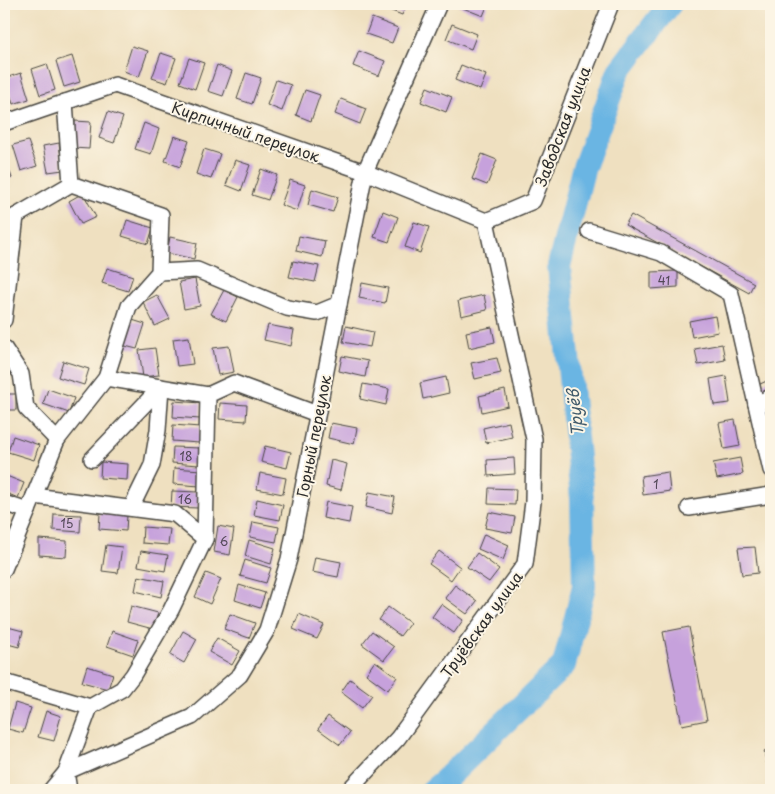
<svg xmlns="http://www.w3.org/2000/svg" width="775" height="794" font-family="'Playpen Sans',sans-serif">
<style>
.lines{fill:none;stroke-linecap:round;stroke-linejoin:round}
.river{stroke:#6bb5e3;stroke-width:24}
.building{fill:#c6a1dc}
.minor-casing{stroke:#484641;stroke-width:18}
.minor{stroke:#fff;stroke-width:15}
.labels{text-anchor:middle;dominant-baseline:central;stroke-width:4;stroke-linejoin:round;paint-order:stroke}
.number-label{font-size:12px;fill:#524857}
.street-label{font-size:15px;fill:#2b2b2b;stroke:#fcf5e5}
.water-label{font-size:16px;font-style:italic;fill:#415b6b;stroke:#fcf5e5}
</style>
<rect width="100%" height="100%" fill="#fcf5e5"/>
<filter id="ink" filterUnits="userSpaceOnUse"><feTurbulence type="fractalNoise" baseFrequency=".02" numOctaves="2"/><feDisplacementMap in="SourceGraphic" scale="10" xChannelSelector="R" yChannelSelector="G"/><feConvolveMatrix kernelMatrix="1 2 1 2 8 2 1 2 1" color-interpolation-filters="sRGB"/></filter>
<filter id="wash" filterUnits="userSpaceOnUse"><feTurbulence type="fractalNoise" baseFrequency=".0096" numOctaves="4" result="noise"/><feDisplacementMap in="SourceGraphic" scale="20" xChannelSelector="R" yChannelSelector="G"/><feGaussianBlur stdDeviation="1.12" result="paint"/><feColorMatrix in="noise" values="0 0 0 0 0 0 0 0 0 0 0 0 0 0 0 0 0 1.4 0 .05"/><feComposite in="paint" operator="in"/></filter>
<g filter="url(#wash)">
<rect width="100%" height="100%" fill="#efe0c0"/>
<g class="lines">
<polyline class="river" points="433,790 445,780 564,665 584,586 582,498 559,266 583,170 619,71 670,4"/>
</g>
<g id="blocks">
<g class="building">
<polygon points="374,4 407,4 402,15"/>
<polygon points="459,4 488,4 483,16 458,6"/>
<polygon points="372,18 398,28 392,43 366,34"/>
<polygon points="452,24 477,34 471,49 446,39"/>
<polygon points="132,46 148,51 139,77 124,71"/>
<polygon points="359,51 385,61 379,76 353,66"/>
<polygon points="161,53 176,58 167,83 152,78"/>
<polygon points="72,56 80,82 64,87 56,61"/>
<polygon points="189,58 204,63 195,89 180,83"/>
<polygon points="47,64 55,90 40,95 32,69"/>
<polygon points="217,65 232,71 223,96 208,91"/>
<polygon points="461,65 486,75 480,90 455,80"/>
<polygon points="21,73 29,99 13,104 5,78"/>
<polygon points="246,73 261,78 252,104 237,99"/>
<polygon points="276,80 291,85 282,111 267,105"/>
<polygon points="427,87 452,97 446,112 421,102"/>
<polygon points="305,90 320,95 311,121 296,115"/>
<polygon points="341,99 366,109 360,124 335,114"/>
<polygon points="108,112 123,117 114,143 99,138"/>
<polygon points="75,121 91,122 89,149 73,148"/>
<polygon points="144,123 159,129 151,154 135,149"/>
<polygon points="174,136 189,141 180,167 165,161"/>
<polygon points="28,141 37,166 21,171 13,145"/>
<polygon points="59,143 63,170 48,172 43,146"/>
<polygon points="204,149 220,154 211,179 196,174"/>
<polygon points="482,154 497,160 487,185 472,179"/>
<polygon points="4,155 12,178 4,181"/>
<polygon points="235,160 250,165 241,191 226,185"/>
<polygon points="261,169 277,175 268,200 252,195"/>
<polygon points="290,180 305,185 297,211 281,205"/>
<polygon points="312,189 338,197 333,212 308,205"/>
<polygon points="83,193 96,217 81,224 69,201"/>
<polygon points="383,211 398,217 389,242 374,237"/>
<polygon points="631,215 754,283 749,293 625,225"/>
<polygon points="127,220 153,228 148,244 122,236"/>
<polygon points="414,222 429,227 420,253 405,247"/>
<polygon points="299,236 325,241 322,257 296,251"/>
<polygon points="170,237 197,243 194,259 167,253"/>
<polygon points="293,261 319,266 315,282 289,277"/>
<polygon points="107,268 133,276 128,291 102,283"/>
<polygon points="678,271 678,287 651,289 651,272"/>
<polygon points="195,279 200,306 184,309 179,282"/>
<polygon points="362,283 388,288 385,303 359,298"/>
<polygon points="224,290 238,297 226,321 211,314"/>
<polygon points="157,295 170,319 155,326 143,302"/>
<polygon points="484,295 487,310 461,316 458,301"/>
<polygon points="771,296 771,312 769,313 766,297"/>
<polygon points="715,316 718,332 692,337 689,321"/>
<polygon points="129,319 145,324 137,349 121,345"/>
<polygon points="268,325 294,330 291,346 264,340"/>
<polygon points="346,326 373,332 370,347 343,342"/>
<polygon points="492,327 495,342 469,348 466,332"/>
<polygon points="189,337 193,364 177,366 173,339"/>
<polygon points="722,344 725,360 698,365 695,349"/>
<polygon points="229,346 234,372 218,375 213,348"/>
<polygon points="155,348 159,375 143,377 139,350"/>
<polygon points="342,356 368,361 365,377 339,371"/>
<polygon points="497,358 501,373 475,379 471,363"/>
<polygon points="63,361 89,369 84,385 58,377"/>
<polygon points="726,376 730,403 714,405 710,379"/>
<polygon points="446,377 449,393 423,399 420,383"/>
<polygon points="771,379 771,390 763,394 758,385"/>
<polygon points="363,384 389,389 386,405 360,399"/>
<polygon points="48,389 74,398 69,413 43,404"/>
<polygon points="505,390 508,406 482,412 479,396"/>
<rect x="4" y="394" width="12" height="16"/>
<polygon points="174,401 201,403 200,419 173,417"/>
<polygon points="220,403 247,405 246,421 219,419"/>
<polygon points="735,420 740,446 724,449 719,423"/>
<polygon points="509,422 512,437 486,443 483,428"/>
<polygon points="331,423 357,428 354,444 328,438"/>
<polygon points="173,425 200,427 199,443 172,441"/>
<polygon points="13,436 39,445 34,460 8,452"/>
<polygon points="265,446 291,452 287,468 261,462"/>
<polygon points="173,447 200,448 199,465 172,463"/>
<polygon points="514,458 515,474 488,476 487,460"/>
<polygon points="740,458 743,474 717,479 713,463"/>
<polygon points="331,460 347,464 341,490 326,486"/>
<polygon points="101,462 128,464 127,480 100,478"/>
<polygon points="174,468 201,470 200,486 173,484"/>
<polygon points="668,472 670,491 643,495 641,476"/>
<polygon points="260,473 286,478 283,494 257,489"/>
<polygon points="4,475 24,483 18,498 4,492"/>
<polygon points="489,488 516,489 515,505 488,504"/>
<polygon points="172,491 199,492 198,508 171,507"/>
<polygon points="369,492 395,497 392,513 366,507"/>
<polygon points="257,499 283,505 280,520 254,515"/>
<polygon points="326,502 352,507 349,523 323,518"/>
<polygon points="489,512 515,517 512,533 485,528"/>
<polygon points="100,513 127,515 126,531 99,529"/>
<polygon points="54,514 81,515 80,532 53,530"/>
<polygon points="253,522 279,527 276,542 250,537"/>
<polygon points="218,526 234,529 230,555 214,552"/>
<polygon points="143,527 170,529 168,545 142,543"/>
<polygon points="484,534 509,545 503,560 478,549"/>
<polygon points="39,539 67,541 66,557 39,555"/>
<polygon points="249,540 275,548 271,564 245,556"/>
<polygon points="106,545 122,547 118,573 102,571"/>
<polygon points="755,547 758,573 742,575 738,548"/>
<polygon points="141,551 168,555 165,571 138,566"/>
<polygon points="439,551 460,567 451,580 429,564"/>
<polygon points="477,553 499,569 489,582 467,567"/>
<polygon points="315,557 341,562 338,577 312,572"/>
<polygon points="245,560 271,568 266,583 240,576"/>
<polygon points="206,573 221,579 210,604 195,597"/>
<polygon points="138,576 164,581 161,597 135,591"/>
<polygon points="239,585 265,593 260,608 235,600"/>
<polygon points="455,585 477,601 467,614 445,598"/>
<polygon points="441,604 463,620 454,633 432,617"/>
<polygon points="131,606 158,613 153,629 127,622"/>
<polygon points="388,607 410,623 400,636 379,620"/>
<polygon points="230,614 255,623 249,638 224,629"/>
<polygon points="299,614 324,625 317,639 293,629"/>
<polygon points="4,626 23,631 19,647 4,643"/>
<polygon points="689,627 707,720 682,725 663,632"/>
<polygon points="112,631 138,640 133,655 107,646"/>
<polygon points="183,631 197,639 184,663 170,655"/>
<polygon points="372,631 394,647 384,660 362,644"/>
<polygon points="217,638 240,651 232,665 209,652"/>
<polygon points="375,661 397,677 388,690 366,674"/>
<polygon points="87,666 113,674 108,689 82,682"/>
<polygon points="350,679 372,695 362,708 341,692"/>
<polygon points="15,703 31,708 23,733 8,729"/>
<polygon points="46,711 61,716 54,741 38,737"/>
<polygon points="328,716 350,732 340,745 318,729"/>
<polygon points="771,749 771,766 767,766 764,751"/>
</g>
</g>
</g>
<g filter="url(#ink)">
<use href="#blocks" fill-opacity="0" stroke="#484641" stroke-width="1"/>
<g class="lines">
<defs>
<g id="minor">
<polyline points="4,123 115,85 365,172 486,221"/>
<polyline points="486,221 533,201 611,4"/>
<polyline points="4,223 71,184 65,102"/>
<polyline points="589,231 661,253 731,294 771,470"/>
<polyline points="159,272 197,270 287,308 317,313 339,304"/>
<polyline points="4,320 16,216"/>
<polyline points="4,348 21,374 26,408 57,440"/>
<polyline points="106,378 208,395"/>
<polyline points="756,404 771,397"/>
<polyline points="92,459 161,387 158,430 152,465 131,508"/>
<polyline points="34,496 175,514 205,539"/>
<polyline points="4,503 28,511"/>
<polyline points="689,508 771,495"/>
<polyline points="4,569 57,440 106,378 129,306 159,272 161,215 71,184"/>
<polyline points="4,682 90,707 66,772"/>
<polyline points="90,707 122,689 133,675 171,610 205,539 208,395 234,383 317,414"/>
<polyline points="66,772 192,717 240,675 267,630 289,559 365,172 439,4"/>
<polyline points="51,790 66,772 69,790"/>
<polyline points="349,790 398,738 525,564 533,502 534,439 486,221"/>
</g>
</defs>
<use href="#minor" class="minor-casing"/>
<use href="#minor" class="minor"/>
</g>
</g>
<g class="labels">
<g class="number-label">
<text x="664" y="280">41</text>
<text x="186" y="456">18</text>
<text x="656" y="484">1</text>
<text x="185" y="499">16</text>
<text x="67" y="523">15</text>
<text x="224" y="541">6</text>
</g>
<g class="street-label">
<text transform="translate(562 126) rotate(-69)">Заводская улица</text>
<text transform="translate(246 131) rotate(19)">Кирпичный переулок</text>
<text transform="translate(313 436) rotate(-79)">Горный переулок</text>
<text transform="translate(481 624) rotate(-54)">Труёвская улица</text>
</g>
<g class="water-label">
<text transform="translate(574 413) rotate(-96)">Труёв</text>
</g>
</g>
<rect width="775" height="794" fill="none" stroke="#fcf5e5" stroke-width="20"/>
</svg>
